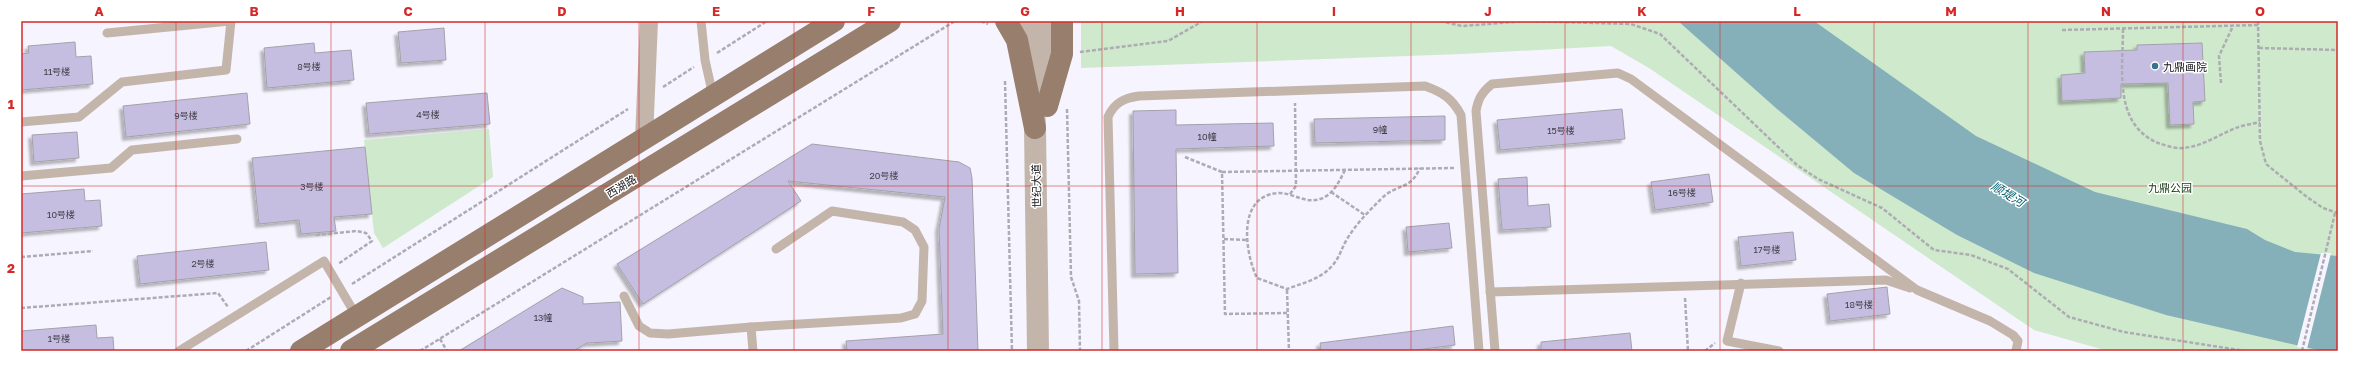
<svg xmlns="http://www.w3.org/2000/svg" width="2359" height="372" font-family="'Golos Text','Noto Sans SC',sans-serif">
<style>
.green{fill:#cfe9cc}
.water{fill:#85b0ba}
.pier{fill:#f6f4fe}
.building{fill:#c6bee0;stroke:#a3a1aa;filter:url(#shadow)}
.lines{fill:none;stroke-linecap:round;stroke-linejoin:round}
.path{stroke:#adacb3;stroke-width:2.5;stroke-dasharray:4 2;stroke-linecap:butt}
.service{stroke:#c4b5ab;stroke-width:9}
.minor{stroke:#c4b5ab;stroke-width:18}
.tertiary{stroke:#c4b5ab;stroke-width:22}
.primary{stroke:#987e6d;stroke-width:22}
.grid{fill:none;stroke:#d62828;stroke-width:1;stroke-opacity:0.55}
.poi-dot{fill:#38738b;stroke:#fff;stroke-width:1.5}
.labels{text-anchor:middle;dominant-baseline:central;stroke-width:3;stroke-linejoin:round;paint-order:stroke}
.number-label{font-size:9px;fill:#413e49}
.poi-label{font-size:11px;fill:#151417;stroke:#fff;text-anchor:start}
.street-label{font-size:11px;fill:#151417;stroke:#fff}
.park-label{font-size:11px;fill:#153a13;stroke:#fff}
.water-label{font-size:12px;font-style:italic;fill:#005e6d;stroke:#fff}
.neatline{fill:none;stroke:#d62828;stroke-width:1.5}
.grid-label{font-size:13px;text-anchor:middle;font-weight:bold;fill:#d62828}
</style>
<defs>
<filter id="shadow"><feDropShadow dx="-3.5" dy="3.5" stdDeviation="1" flood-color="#0004"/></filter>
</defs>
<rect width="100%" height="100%" fill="#f6f4fe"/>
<g class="green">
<polygon points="1081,21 2338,21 2338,351 2108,351 2034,330 1649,68 1611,46 1462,54 1081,68"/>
<polygon points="489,129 493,177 383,248 374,233 364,140"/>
</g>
<polygon class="water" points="1678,21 1814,21 1976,136 2095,192 2247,229 2265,240 2295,252 2338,256 2338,351 2322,351 2166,315 2034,273 1957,235 1854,173 1777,109"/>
<polygon class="pier" points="2321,253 2331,253 2307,349 2297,347"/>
<g class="building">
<polygon points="444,28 446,60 401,63 398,32"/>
<polygon points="75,42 76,57 91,56 93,84 21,90 21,54 29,53 28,46"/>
<polygon points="314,43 315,53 351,50 354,80 267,88 264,48"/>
<polygon points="2202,43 2205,101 2193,102 2194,124 2170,125 2168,83 2121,84 2121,98 2062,101 2061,75 2085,73 2084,52 2137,50 2137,45"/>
<polygon points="247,93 250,124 126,137 123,106"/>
<polygon points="487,93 490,124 369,134 366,103"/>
<polygon points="1622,109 1625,139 1500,150 1497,120"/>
<polygon points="1176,110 1176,125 1273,123 1274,146 1176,149 1178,273 1135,274 1133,111"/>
<polygon points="1445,116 1445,140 1315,143 1314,119"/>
<polygon points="77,132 79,158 34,162 32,135"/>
<polygon points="812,144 959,162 970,168 972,178 978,351 847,351 846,341 943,334 939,229 945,197 788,181 801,201 643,304 617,264"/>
<polygon points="365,147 372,214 334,217 336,231 301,234 299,220 259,224 252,158"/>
<polygon points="1709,174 1713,202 1655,210 1651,182"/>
<polygon points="1527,177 1528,206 1549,204 1551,227 1502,230 1498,179"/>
<polygon points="84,189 85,201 100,200 102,226 21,233 21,194"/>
<polygon points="1449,223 1452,248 1408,252 1406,227"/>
<polygon points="1793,232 1796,260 1741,266 1738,237"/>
<polygon points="266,242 269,270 140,284 137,256"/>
<polygon points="1887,287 1890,314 1830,321 1827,294"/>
<polygon points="562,288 583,297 583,304 620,302 622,341 587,343 573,351 459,351"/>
<polygon points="96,325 97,338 113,337 114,351 21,351 21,331"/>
<polygon points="1453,326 1455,345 1408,351 1321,351 1320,343"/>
<polygon points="1630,333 1632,351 1541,351 1541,342"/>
</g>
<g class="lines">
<g class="path">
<polyline points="981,21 988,24"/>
<polyline points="1440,21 1462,26 1526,21 1631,24 1660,34 1797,165 1818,179 1882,208 1934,250 1971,255 2008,269 2069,317 2124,332 2245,351"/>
<polyline points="2258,21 2260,141 2266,164 2307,197 2323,208 2338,213"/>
<path d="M2123,29c0,40 -10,95 35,114 7,2 16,6 24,5 20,-1 36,-13 54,-20 7,-3 16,-4 24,-6"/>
<polyline points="2062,30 2258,25"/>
<polyline points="2259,48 2338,50"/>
<polyline points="1080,52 1168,41 1203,21"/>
<polyline points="717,53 767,21"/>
<polyline points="1005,81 1012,351"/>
<polyline points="2221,83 2219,56 2233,26"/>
<polyline points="663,87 694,67"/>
<polyline points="1067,109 1071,277 1079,301 1080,351"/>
<polyline points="1185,157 1222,172"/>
<path d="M1345,170c-6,12 -12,25 -25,29 -14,5 -27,-6 -41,-6 -43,2 -34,60 -22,85l30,11c13,-5 30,-9 41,-19 12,-11 12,-19 19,-31 9,-15 22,-28 34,-40 16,-16 29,-8 39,-31"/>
<polyline points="1331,192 1365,215"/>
<polyline points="1290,194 1296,186 1295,103"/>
<polyline points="316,235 357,231 366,233 372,241 338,264"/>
<polyline points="1224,239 1247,240"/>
<polyline points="21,257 93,251"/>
<polyline points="352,284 628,109"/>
<polyline points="1287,290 1289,351"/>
<polyline points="1685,298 1688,351"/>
<polyline points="21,308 218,293 228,307"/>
<polyline points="1287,313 1225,314 1222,172 1454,168"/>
<polyline points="440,339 447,351"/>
<polyline points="246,351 331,297"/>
<polyline points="420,351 955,21"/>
<polyline points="1705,351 1715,343"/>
<polyline points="2302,351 2335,213"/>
</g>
<g class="service">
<polyline points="701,21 705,60 713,96"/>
<polyline points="107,33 230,21"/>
<polyline points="21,122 79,117 122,82 226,70 231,21"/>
<polyline points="21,176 111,168 132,150 237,139"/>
<polyline points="1741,283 1727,341 1779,351"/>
<polyline points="1490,292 1886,280 1910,288"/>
<polyline points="624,296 639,326 650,333 668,334 751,327"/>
<polyline points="179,351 324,261 357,317"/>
<polyline points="753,351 751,327 901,318 915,314 922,301 924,247 915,230 903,222 832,211 776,249"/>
<path d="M1114,351l-6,-234c6,-14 16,-19 31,-21l286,-10c17,6 27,12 36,29l18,236"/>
<path d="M1495,351l-19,-240c2,-12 6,-19 16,-27l126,-11 13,6 286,211 73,31 23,14 5,6 -2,10"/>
</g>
<polyline class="minor" points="644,139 649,21"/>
<g class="tertiary">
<polyline points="1031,21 1035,128 1038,351"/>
<polyline points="1048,90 1049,21"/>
</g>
<g class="primary">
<polyline points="1006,21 1017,40 1035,128"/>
<polyline points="1047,106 1062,54 1062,21"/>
<polyline points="301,351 834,21"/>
<polyline points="351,351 890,21"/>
</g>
</g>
<path class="grid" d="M176,21v330M331,21v330M485,21v330M639,21v330M794,21v330M948,21v330M1102,21v330M1257,21v330M1411,21v330M1565,21v330M1720,21v330M1874,21v330M2028,21v330M2183,21v330M21,186h2317"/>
<circle class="poi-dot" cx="2155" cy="66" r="4"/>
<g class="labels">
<g class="number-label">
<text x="309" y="66">8号楼</text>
<text x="57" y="71">11号楼</text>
<text x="428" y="114">4号楼</text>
<text x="186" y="115">9号楼</text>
<text x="1380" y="129">9幢</text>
<text x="1561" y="130">15号楼</text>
<text x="1207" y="136">10幢</text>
<text x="884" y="175">20号楼</text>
<text x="312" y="186">3号楼</text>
<text x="1682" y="192">16号楼</text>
<text x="61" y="214">10号楼</text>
<text x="1767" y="249">17号楼</text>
<text x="203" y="263">2号楼</text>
<text x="1859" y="304">18号楼</text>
<text x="543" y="317">13幢</text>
<text x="59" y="338">1号楼</text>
</g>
<g class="poi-label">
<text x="2163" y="66">九鼎画院</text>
</g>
<g class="street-label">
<text transform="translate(621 186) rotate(-31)">西湖路</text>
<text transform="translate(1036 186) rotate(-91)">世纪大道</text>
</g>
<g class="park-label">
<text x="2170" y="187">九鼎公园</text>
</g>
<g class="water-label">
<text transform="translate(2008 194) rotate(31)">顺堤河</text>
</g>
</g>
<rect width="2359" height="372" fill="none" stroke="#ffffff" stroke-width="44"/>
<rect x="22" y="22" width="2315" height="328" class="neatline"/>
<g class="grid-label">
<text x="99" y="16">A</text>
<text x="254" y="16">B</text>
<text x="408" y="16">C</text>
<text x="562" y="16">D</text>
<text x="716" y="16">E</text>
<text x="871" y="16">F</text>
<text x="1025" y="16">G</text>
<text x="1180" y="16">H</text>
<text x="1334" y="16">I</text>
<text x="1488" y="16">J</text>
<text x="1642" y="16">K</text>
<text x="1797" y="16">L</text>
<text x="1951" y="16">M</text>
<text x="2106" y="16">N</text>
<text x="2260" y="16">O</text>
<text x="11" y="109">1</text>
<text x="11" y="273">2</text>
</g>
</svg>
